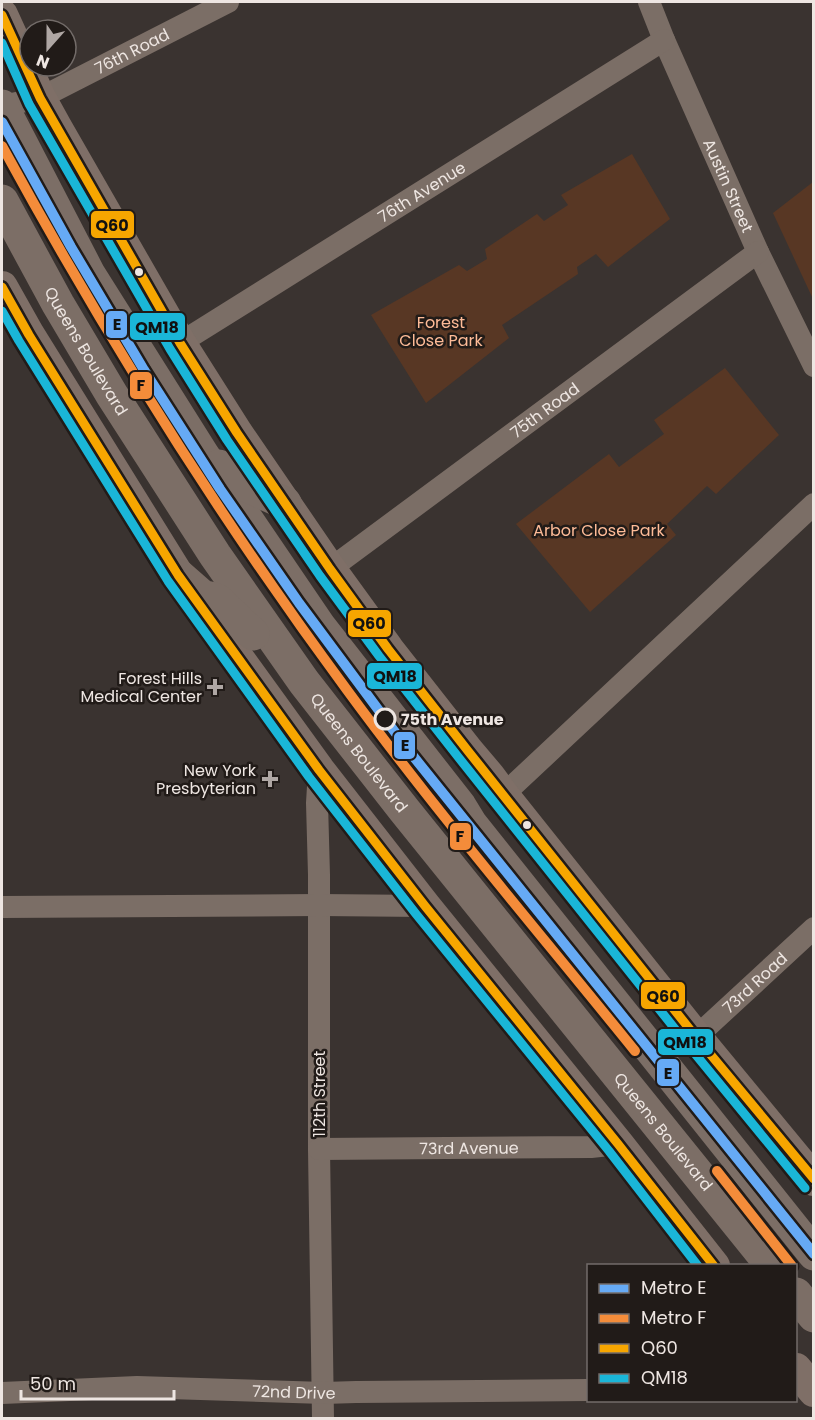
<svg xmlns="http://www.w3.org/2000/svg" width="815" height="1420" font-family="Poppins,sans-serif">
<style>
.green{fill:#583724}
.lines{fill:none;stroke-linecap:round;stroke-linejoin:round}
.street{stroke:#7b6e66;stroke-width:22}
.secondary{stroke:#7f6f67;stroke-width:32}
.primary{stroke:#7c6e66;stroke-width:33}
.bus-1-casing{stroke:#211b18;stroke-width:14}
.bus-2-casing{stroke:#211b18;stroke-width:14}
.bus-1{stroke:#f7a600;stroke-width:9}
.bus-2{stroke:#1ab6d8;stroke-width:9}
.metro-1-casing{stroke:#211b18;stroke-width:15}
.metro-2-casing{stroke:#211b18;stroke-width:15}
.metro-1{stroke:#66aaf5;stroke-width:10}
.metro-2{stroke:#f48c3a;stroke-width:10}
.bus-dot{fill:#eee6e2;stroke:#211b18;stroke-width:2}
.poi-dot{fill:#afa7a4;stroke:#211b18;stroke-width:2}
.stop-dot{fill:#211b18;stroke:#eee6e2;stroke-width:3}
.labels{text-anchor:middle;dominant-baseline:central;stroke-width:5;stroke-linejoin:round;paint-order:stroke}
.street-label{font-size:16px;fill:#eee6e2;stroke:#211b18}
.park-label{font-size:16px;fill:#febb97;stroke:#211b18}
.poi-label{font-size:16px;fill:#eee6e2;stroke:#211b18;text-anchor:end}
.stop-label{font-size:16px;font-weight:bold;fill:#eee6e2;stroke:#211b18;text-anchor:start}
.line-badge{stroke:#211b18;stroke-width:2}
.pale-badge-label{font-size:16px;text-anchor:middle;font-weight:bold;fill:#111}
</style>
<rect width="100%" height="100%" fill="#3a3330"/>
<g class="green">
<polygon points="632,154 670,219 608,267 596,254 577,267 578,274 502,325 509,338 426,403 371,315 459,265 467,271 487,259 485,249 537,214 544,221 568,205 561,195"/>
<polygon points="813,182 813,299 773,213"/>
<polygon points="725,368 779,435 716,494 707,486 667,524 676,535 590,612 516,524 609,454 619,467 664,434 654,420"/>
</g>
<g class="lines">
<g class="street">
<path id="s1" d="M649,2l15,38 94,212 56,114"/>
<path id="s2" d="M2,106l38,-8 188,-96"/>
<path id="s3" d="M180,343l484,-303"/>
<path id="s4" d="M330,569l428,-317"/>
<polyline points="319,770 317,803 319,875 319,1149 323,1418"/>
<polyline points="503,795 814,504"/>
<polyline points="2,907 319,905 425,906"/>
<path id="s5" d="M696,1037l118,-109"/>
<path id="s6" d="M319,1149l272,-2 27,-3"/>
<path id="s7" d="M2,1393l135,-6 187,6 32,-1 232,-2"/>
</g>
<g class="secondary">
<polyline points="2,15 40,98 56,127 180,343 237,433 330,569 388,649 468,751 490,777 503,795 696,1037 814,1180"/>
<polyline points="2,287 29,335 178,575 319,770 425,906 618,1144 714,1266"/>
<polyline points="796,1369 814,1391"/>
</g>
<g class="primary">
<polyline points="2,106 89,274 203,455 320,627 460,806 471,824 814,1254"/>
<path id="s8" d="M2,201l56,103 54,91 103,160 89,127 101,129 367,455"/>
<polyline points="219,466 247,486 285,503"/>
<polyline points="178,575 202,596 217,600 253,634"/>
<polyline points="796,1294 814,1316"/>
</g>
<defs>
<g id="bus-1">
<polyline points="2,15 40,98 180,343 237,433 330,569 388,649 468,751 696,1037 814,1179"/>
<polyline points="2,287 29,335 178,575 319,770 425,906 618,1144 714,1266"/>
</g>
<g id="bus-2">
<polyline points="2,43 29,104 170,349 227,440 320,576 379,656 459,758 687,1044 805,1188"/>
<polyline points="2,311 19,341 168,581 309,777 416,914 609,1151 698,1266"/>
</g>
</defs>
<use href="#bus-1" class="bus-1-casing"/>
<use href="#bus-2" class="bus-2-casing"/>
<use href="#bus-1" class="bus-1"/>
<use href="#bus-2" class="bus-2"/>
<defs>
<polyline id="metro-1" points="2,122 71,247 144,370 220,489 299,603 409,751 814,1254"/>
<g id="metro-2">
<path d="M2,146c103,189 217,371 345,544 91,124 191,241 288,361"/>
<polyline points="717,1171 792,1266"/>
</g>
</defs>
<use href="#metro-1" class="metro-1-casing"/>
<use href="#metro-2" class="metro-2-casing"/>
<use href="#metro-1" class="metro-1"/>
<use href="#metro-2" class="metro-2"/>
</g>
<g class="bus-dot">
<circle cx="139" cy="272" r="5"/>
<circle cx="527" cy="825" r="5"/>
</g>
<g class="poi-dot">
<path d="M212 678h6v6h6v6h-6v6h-6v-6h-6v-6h6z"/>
<path d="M267 770h6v6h6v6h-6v6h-6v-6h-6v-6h6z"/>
</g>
<circle class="stop-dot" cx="385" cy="719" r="10"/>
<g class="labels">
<g class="street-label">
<text stroke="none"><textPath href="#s2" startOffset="142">76th Road</textPath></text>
<text stroke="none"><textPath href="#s1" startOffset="200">Austin Street</textPath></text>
<text stroke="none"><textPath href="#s3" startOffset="285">76th Avenue</textPath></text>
<text stroke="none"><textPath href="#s8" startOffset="172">Queens Boulevard</textPath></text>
<text stroke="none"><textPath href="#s4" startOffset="267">75th Road</textPath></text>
<text stroke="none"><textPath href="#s8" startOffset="658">Queens Boulevard</textPath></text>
<text stroke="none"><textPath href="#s5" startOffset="80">73rd Road</textPath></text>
<text transform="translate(319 1094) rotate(-90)">112th Street</text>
<text stroke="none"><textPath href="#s8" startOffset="1144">Queens Boulevard</textPath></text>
<text stroke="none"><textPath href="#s6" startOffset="150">73rd Avenue</textPath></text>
<text stroke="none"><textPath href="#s7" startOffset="292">72nd Drive</textPath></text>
</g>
<g class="park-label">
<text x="441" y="322">Forest<tspan x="441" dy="18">Close Park</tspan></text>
<text x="599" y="530">Arbor Close Park</text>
</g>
<g class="poi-label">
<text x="202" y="678">Forest Hills<tspan x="202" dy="18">Medical Center</tspan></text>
<text x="256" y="770">New York<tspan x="256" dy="18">Presbyterian</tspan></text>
</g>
<g class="stop-label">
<text x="401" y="719">75th Avenue</text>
</g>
</g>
<g class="line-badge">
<rect x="90" y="210" width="45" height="29" rx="6" fill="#f7a600"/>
<rect x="105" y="310" width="23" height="29" rx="6" fill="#66aaf5"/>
<rect x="129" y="312" width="57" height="29" rx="6" fill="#1ab6d8"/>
<rect x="129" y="371" width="24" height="29" rx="6" fill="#f48c3a"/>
<rect x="347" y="609" width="45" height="29" rx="6" fill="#f7a600"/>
<rect x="366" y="662" width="57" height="28" rx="6" fill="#1ab6d8"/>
<rect x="393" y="731" width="23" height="29" rx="6" fill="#66aaf5"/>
<rect x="449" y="822" width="23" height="29" rx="6" fill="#f48c3a"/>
<rect x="640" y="981" width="46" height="29" rx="6" fill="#f7a600"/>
<rect x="657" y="1028" width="57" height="28" rx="6" fill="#1ab6d8"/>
<rect x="656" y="1058" width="24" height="29" rx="6" fill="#66aaf5"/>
</g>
<g class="pale-badge-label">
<text x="112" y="231">Q60</text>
<text x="117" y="330">E</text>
<text x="157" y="333">QM18</text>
<text x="141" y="391">F</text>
<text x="369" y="629">Q60</text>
<text x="395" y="682">QM18</text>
<text x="405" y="751">E</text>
<text x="460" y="842">F</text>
<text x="663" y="1002">Q60</text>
<text x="685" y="1048">QM18</text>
<text x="668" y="1079">E</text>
</g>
<rect width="815" height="1420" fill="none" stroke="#eee6e2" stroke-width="6"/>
<rect x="587" y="1264" width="210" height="138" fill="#211b18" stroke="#736c69" stroke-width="1.5"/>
<rect x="599" y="1284" width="30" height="9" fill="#66aaf5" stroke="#736c69" stroke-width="1.5"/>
<text x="641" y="1294" font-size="18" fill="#eee6e2">Metro E</text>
<rect x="599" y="1314" width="30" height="9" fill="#f48c3a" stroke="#736c69" stroke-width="1.5"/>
<text x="641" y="1324" font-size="18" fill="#eee6e2">Metro F</text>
<rect x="599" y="1344" width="30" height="9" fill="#f7a600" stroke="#736c69" stroke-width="1.5"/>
<text x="641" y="1354" font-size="18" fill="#eee6e2">Q60</text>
<rect x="599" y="1374" width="30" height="9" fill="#1ab6d8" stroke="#736c69" stroke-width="1.5"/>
<text x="641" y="1384" font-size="18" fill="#eee6e2">QM18</text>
<g transform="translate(48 48) rotate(201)"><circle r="28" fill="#211b18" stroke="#736c69" stroke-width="1.5"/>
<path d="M0-4.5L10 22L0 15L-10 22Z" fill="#afa7a4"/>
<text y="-9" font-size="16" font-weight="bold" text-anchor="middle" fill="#eee6e2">N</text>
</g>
<path d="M21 1390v9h153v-9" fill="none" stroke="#eee6e2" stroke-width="3"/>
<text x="30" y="1390" font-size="18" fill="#eee6e2" stroke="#211b18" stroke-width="4.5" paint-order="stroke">50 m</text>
</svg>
